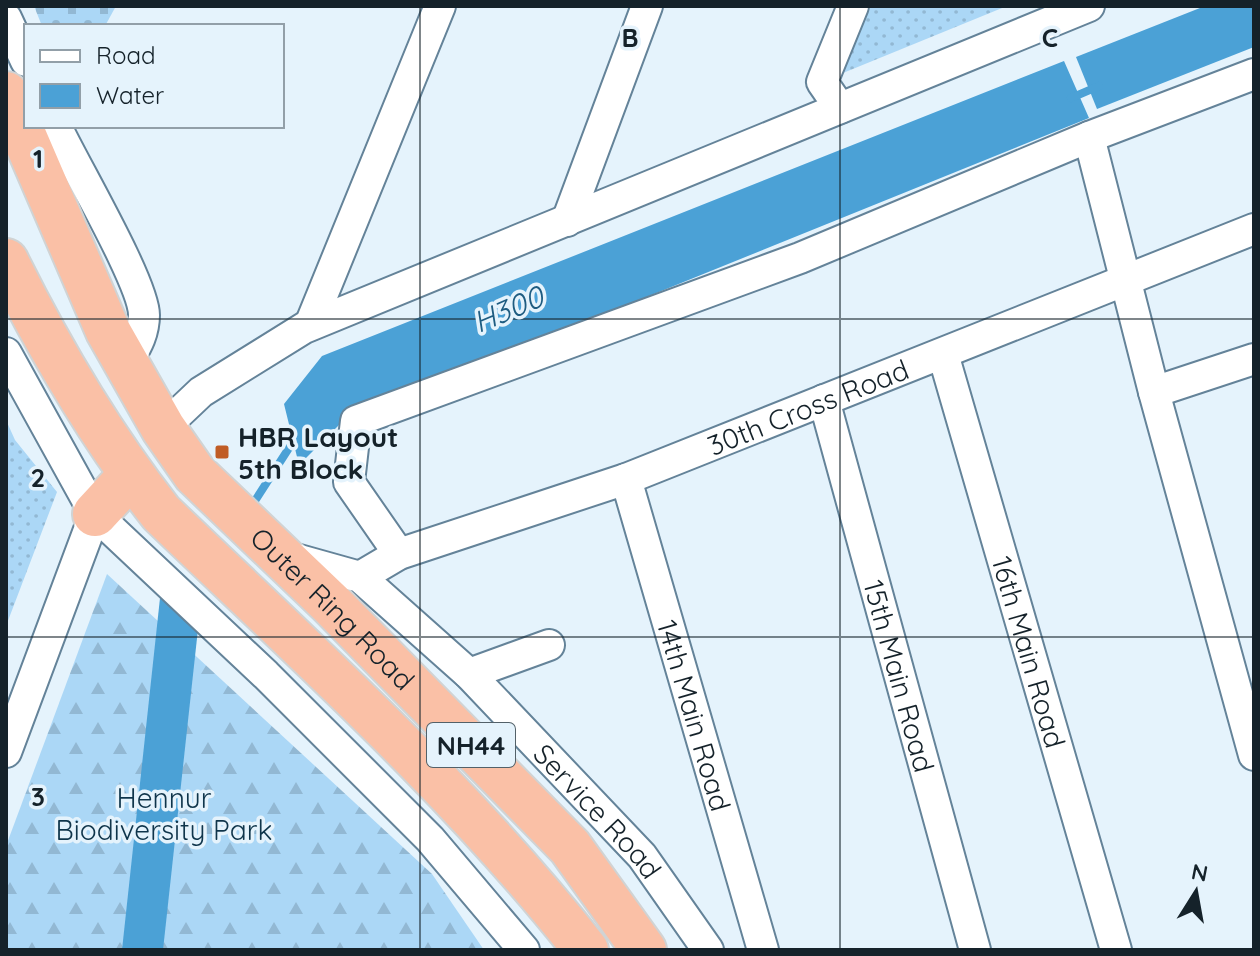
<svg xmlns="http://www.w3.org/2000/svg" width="1260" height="956" font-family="Quicksand,sans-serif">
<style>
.grass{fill:url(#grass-dots)}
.forest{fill:url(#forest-firs)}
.cemetery{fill:url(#cemetery-stones)}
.water{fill:#4ba1d6}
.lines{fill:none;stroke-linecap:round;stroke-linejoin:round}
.stream{stroke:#4ba1d6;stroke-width:8}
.minor-casing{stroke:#648399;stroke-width:34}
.highway-casing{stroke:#d0d3d4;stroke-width:48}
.minor{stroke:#fff;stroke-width:30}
.highway{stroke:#fac0a6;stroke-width:44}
.grid{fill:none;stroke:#15222a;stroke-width:2;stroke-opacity:0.55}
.poi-dot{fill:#c05c25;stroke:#e5f3fc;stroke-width:3}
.labels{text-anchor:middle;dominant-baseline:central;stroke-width:7;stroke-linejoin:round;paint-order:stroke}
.shield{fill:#e5f3fc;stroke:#536169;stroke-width:2}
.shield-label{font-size:26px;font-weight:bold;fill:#15222a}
.street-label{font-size:28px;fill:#15222a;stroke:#e5f3fc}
.poi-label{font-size:28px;font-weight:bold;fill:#15222a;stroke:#e5f3fc;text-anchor:start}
.park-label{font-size:28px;fill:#0f354b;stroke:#e5f3fc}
.water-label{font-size:30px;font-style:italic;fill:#1e5c81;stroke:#e5f3fc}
.grid-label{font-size:26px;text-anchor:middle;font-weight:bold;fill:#15222a;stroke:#e5f3fc;stroke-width:7;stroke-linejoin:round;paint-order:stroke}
</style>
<defs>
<pattern id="grass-dots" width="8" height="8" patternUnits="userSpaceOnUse" patternTransform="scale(2)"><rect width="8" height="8" fill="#abd7f6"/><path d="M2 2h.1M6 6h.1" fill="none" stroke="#92b8d3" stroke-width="1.8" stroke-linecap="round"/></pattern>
<pattern id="forest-firs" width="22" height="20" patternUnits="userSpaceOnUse" patternTransform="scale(2)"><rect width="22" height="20" fill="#abd7f6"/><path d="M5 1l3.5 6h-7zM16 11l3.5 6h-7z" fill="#92b8d3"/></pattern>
<pattern id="cemetery-stones" width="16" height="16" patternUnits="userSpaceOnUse" patternTransform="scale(2)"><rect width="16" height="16" fill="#abd7f6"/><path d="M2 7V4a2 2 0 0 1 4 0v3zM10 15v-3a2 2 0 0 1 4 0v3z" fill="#92b8d3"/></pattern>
</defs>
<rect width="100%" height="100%" fill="#e5f3fc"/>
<g class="grass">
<polygon points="871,6 1007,6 843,73"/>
<polygon points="6,420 15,440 57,492 6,626"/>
</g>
<polygon class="forest" points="107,574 432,874 484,950 6,950 6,846"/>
<polygon class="cemetery" points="34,6 116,6 105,26 42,26"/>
<g class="water">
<polygon points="1205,6 1254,6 1254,47 1097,109 1076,57"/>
<polygon points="1064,61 1089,118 345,419 299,465 284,404 322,356"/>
<polygon points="160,598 198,629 163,950 122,950"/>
</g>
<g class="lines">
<g class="stream">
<polyline points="1071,98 1099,86"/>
<polyline points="249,510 298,434"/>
</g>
<defs>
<g id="minor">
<polyline points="6,18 26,61"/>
<polyline points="840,108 822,82 853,6"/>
<path d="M56,126c17,37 88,157 88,189 0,20 -9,33 -19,51"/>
<polyline points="1089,137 1154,392 1254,755"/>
<polyline points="567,221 647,6"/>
<polyline points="310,325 440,6"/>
<polyline points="6,353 95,514 266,675 430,839 524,950"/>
<path id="s1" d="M943,354l173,596"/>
<polyline points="1154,392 1254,359"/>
<path id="s2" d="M824,400l151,550"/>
<polyline points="163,428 201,392 304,328 1089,6"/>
<path id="s3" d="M626,479l137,471"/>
<polyline points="399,554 349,482 356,421 800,258 1089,137 1254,74"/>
<path id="s4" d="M285,556l75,21 109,97 173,182 66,94"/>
<path id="s5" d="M360,577l39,-23 227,-75 628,-250"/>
<polyline points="469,674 549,645"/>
<polyline points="6,752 95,514"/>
</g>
<g id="highway">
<path id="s6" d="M6,94l102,237 55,97 32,46 136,130 239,243 74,103"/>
<path d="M6,261c44,89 94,174 155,252 147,141 299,277 425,437"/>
<polyline points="95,514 131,475"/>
</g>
</defs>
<use href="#minor" class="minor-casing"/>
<use href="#highway" class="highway-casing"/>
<use href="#minor" class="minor"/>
<use href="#highway" class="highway"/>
</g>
<path class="grid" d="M420,6v944M840,6v944M6,319h1248M6,637h1248"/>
<rect class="poi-dot" x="214" y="444" width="16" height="16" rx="4"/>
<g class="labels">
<rect class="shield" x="427" y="723" width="88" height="44" rx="6"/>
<g class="shield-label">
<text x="471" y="745">NH44</text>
</g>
<g class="street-label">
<text stroke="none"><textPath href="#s5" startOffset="480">30th Cross Road</textPath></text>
<text stroke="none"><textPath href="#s6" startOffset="618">Outer Ring Road</textPath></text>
<text stroke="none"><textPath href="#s1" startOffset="310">16th Main Road</textPath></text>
<text stroke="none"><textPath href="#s2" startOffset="286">15th Main Road</textPath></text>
<text stroke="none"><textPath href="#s3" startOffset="246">14th Main Road</textPath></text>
<text stroke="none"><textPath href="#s4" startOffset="412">Service Road</textPath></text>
</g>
<g class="poi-label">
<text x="238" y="436">HBR Layout<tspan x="238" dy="32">5th Block</tspan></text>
</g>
<g class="park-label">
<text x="164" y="797">Hennur<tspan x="164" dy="32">Biodiversity Park</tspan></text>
</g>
<g class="water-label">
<text transform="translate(508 309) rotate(-23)">H300</text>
</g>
</g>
<g class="grid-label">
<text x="630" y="47">B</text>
<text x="1050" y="47">C</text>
<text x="38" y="168">1</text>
<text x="38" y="487">2</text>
<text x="38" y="806">3</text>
</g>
<rect width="1260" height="956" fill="none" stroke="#15222a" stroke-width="16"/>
<rect x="24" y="24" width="260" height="104" fill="#e5f3fc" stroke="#929fa8" stroke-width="2"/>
<rect x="40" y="50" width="40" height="12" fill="#ffffff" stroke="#929fa8" stroke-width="2"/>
<text x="96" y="64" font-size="24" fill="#15222a">Road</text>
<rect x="40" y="84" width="40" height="24" fill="#4ba1d6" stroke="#929fa8" stroke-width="2"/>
<text x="96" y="104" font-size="24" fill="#15222a">Water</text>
<g transform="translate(1196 892) rotate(11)" stroke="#e5f3fc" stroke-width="6" paint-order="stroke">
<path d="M0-6L14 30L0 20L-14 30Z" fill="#15222a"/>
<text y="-12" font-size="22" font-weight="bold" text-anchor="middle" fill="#15222a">N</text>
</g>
</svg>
